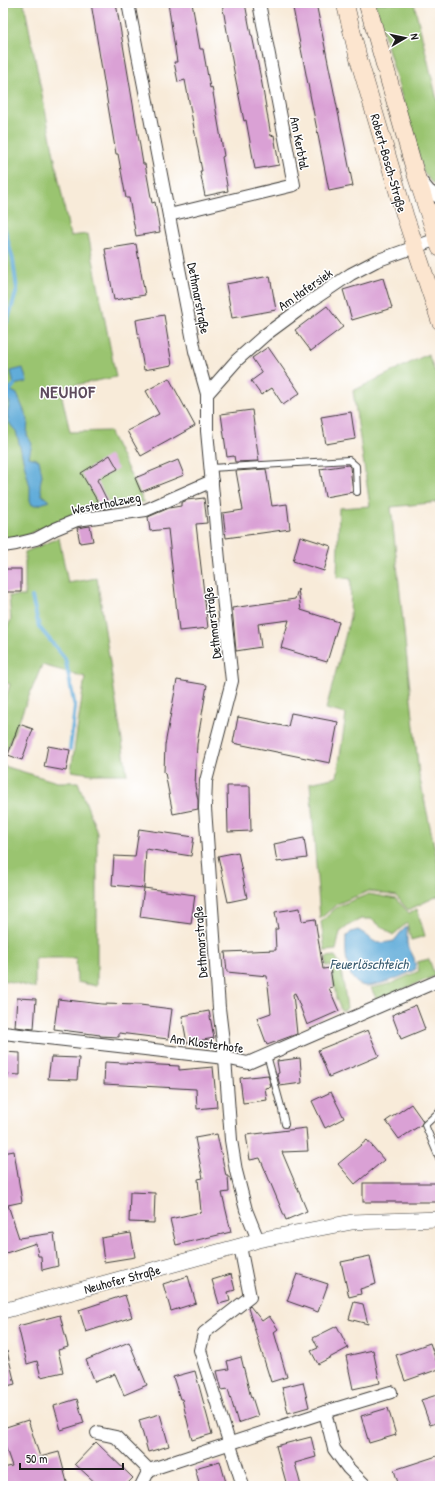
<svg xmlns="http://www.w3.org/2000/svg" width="443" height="1489" font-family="'Patrick Hand',sans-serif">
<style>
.green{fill:#9ac470;stroke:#5b7046}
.water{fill:#60acd9;stroke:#3e647a}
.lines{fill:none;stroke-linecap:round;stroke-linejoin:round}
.stream{stroke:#60acd9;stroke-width:4}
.building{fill:#daa1d5}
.service-casing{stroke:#3d3b38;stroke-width:8}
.minor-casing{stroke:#3d3b38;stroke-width:14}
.tertiary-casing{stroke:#3d3b38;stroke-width:16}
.secondary-casing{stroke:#3d3b38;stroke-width:18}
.service{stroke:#fff;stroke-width:6}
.minor{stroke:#fff;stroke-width:12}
.tertiary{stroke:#fff;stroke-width:15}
.secondary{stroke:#fce5cf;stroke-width:17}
.labels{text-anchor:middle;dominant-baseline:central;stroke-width:3;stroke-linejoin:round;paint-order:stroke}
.street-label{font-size:13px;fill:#1c1c1c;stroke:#fff}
.water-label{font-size:14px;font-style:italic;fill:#3b5d71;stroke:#fff}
.district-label{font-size:17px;font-weight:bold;letter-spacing:1px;fill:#5e4b5d;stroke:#fff}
</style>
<rect width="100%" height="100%" fill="#fff"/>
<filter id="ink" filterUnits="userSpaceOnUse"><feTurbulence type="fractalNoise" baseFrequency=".025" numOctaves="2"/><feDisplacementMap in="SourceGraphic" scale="8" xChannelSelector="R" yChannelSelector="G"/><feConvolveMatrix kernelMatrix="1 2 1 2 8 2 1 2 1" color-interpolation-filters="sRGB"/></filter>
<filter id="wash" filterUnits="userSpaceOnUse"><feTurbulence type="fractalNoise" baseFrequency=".012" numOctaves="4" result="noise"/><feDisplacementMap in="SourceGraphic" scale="16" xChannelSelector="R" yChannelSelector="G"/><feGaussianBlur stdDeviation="0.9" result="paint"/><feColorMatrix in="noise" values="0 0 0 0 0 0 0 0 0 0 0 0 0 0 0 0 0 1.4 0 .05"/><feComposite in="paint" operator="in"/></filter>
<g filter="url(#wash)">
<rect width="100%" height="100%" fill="#f8ebd9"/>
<g class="green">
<polygon points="3,3 24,3 70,236 88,234 116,377 60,388 70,432 109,431 144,502 86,510 24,536 3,539 3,486 5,489 3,484"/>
<polygon points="375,3 414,3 440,112 440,189 430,181 423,171"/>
<polygon points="428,354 440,384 440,502 391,507 419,775 440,873 440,895 408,910 396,896 369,891 337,904 320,919 310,783 337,777 346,714 326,709 350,618 351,579 337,577 339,508 370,506 353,391"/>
<polygon points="59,538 68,583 97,578 127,774 92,774 71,771 85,677 42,665 4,756 3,755 3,703 5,702 10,684 3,682 3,634 11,620 9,596 25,596 25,552"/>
<polygon points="4,766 57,782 78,782 97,832 97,986 77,982 76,958 35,958 35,988 3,980 3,771"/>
<polygon points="369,894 396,899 409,913 417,909 425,936 411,940 407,923 393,935 371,919 361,919 351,924 340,932 336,950 325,951 321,922 338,906"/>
<path d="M335,956c7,7 10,41 12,52l-5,4 -6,-14 -5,-32h-5v-9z"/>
<polygon points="429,959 435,976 377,1000 371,988 390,984 419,971 417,962"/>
</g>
<g class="water">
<polygon points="23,368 27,382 14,385 11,371"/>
<path d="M6,380l4,10 7,4 11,26 -1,15 5,9 -3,13 10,3 3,15 -2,10 2,10 7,6 -11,4h-6l-2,-5v-13l-14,-56c-10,-10 -10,-15 -6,-28 -6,-7 -7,-13 -7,-22z"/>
<path d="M407,926v18l7,14 2,11c-10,6 -23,11 -34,14 -5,1 -11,3 -15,3 -22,0 -22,-35 -21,-49l5,-5 7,-2c19,10 11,16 36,11l7,-9z"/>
</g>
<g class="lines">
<g class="stream">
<polyline points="3,223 13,260 17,290 7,322"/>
<polyline points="10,390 14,385"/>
<polyline points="32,597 39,627 65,658 75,707 70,749"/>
</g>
</g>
<g id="blocks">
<g class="building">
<polygon points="91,3 116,3 143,164 145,164 152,203 155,202 160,232 136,236 129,198 126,198 118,154 116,154"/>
<polygon points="168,3 192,3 200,49 203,49 210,88 212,87 224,156 222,157 228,191 205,196 200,171 202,171 185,80 178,82 174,62 177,62"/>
<polygon points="222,3 245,3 251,35 252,35 262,84 271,136 274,135 279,165 255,169 246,120 244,121 234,71"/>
<polygon points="292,3 316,3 353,186 329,191"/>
<polygon points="136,244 145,295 114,300 105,249"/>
<polygon points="270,276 276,310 232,318 226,284"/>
<polygon points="383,278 392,308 352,320 343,290"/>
<polygon points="327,306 343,327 311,351 295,330"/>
<polygon points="164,315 172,365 144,370 136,320"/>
<polygon points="268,347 300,393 283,405 272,388 261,395 251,381 262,373 252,358"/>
<polygon points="169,378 195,426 141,456 127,431 159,414 146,391"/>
<polygon points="252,410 259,461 235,462 234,456 227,457 221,414"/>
<polygon points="351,412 355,439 326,444 321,417"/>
<polygon points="110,455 118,469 97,480 111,508 102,509 81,473"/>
<polygon points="178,460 184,475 141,492 135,478"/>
<polygon points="348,465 350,467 353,492 325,497 320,469"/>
<polygon points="266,469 272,506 287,504 290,529 226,538 223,513 243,510 236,471"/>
<polygon points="204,498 207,523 196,524 208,628 179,631 168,529 150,531 148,517 169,508 181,506 181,503 187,500"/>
<polygon points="90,526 93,541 80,543 77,528"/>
<polygon points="300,536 331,546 324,571 293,561"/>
<polygon points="4,569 21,569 21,592 3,592"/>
<polygon points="298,589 301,610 339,622 327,662 281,648 289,620 258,624 261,647 236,651 232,608 295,599"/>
<polygon points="177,680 207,685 197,744 195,786 198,800 198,809 173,814 165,773 164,772 165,745"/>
<polygon points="291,713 338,722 330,763 233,743 238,717 288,727"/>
<polygon points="19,724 33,729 22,760 8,755"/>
<polygon points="48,746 70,750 66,771 44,767"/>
<polygon points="227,786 250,786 251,831 228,832"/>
<polygon points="139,829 194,837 191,856 146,849 144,888 112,885 114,856 135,857"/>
<polygon points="304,838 307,858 277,862 274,844"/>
<polygon points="238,852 247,898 228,902 218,856"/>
<polygon points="144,888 195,895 191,924 140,917"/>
<polygon points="300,908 302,921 315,919 323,969 330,968 333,987 329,988 339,1011 307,1025 295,993 293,994 297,1034 267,1045 257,1018 271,1013 267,976 227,972 225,952 276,950 275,929 278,929 275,912"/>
<polygon points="17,998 36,999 34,1029 15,1027"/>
<polygon points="58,999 102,1004 140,1005 172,1009 168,1039 119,1033 119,1037 100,1036 100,1035 54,1029"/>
<polygon points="416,1005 425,1029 401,1039 392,1015"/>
<polygon points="209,1011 214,1038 187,1043 182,1016"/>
<polygon points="368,1030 379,1056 329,1077 318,1050"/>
<polygon points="3,1052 20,1053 20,1075 3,1074"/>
<polygon points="51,1057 79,1058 77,1080 48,1079"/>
<polygon points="300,1058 302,1083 280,1086 277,1074 279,1073 277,1061"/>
<polygon points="105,1062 179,1066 179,1070 213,1067 217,1107 197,1109 196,1089 104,1084"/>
<polygon points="268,1075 271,1087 265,1088 267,1100 243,1103 240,1078"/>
<polygon points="331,1092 344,1118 325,1128 312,1101"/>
<polygon points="411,1104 423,1121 421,1125 399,1139 386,1121"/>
<polygon points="306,1128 308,1151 282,1152 307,1211 286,1220 260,1158 250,1160 246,1135"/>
<polygon points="217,1134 226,1176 228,1176 229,1192 222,1193 231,1232 176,1245 170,1219 201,1212 198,1179 203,1178 195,1138"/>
<polygon points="367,1140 384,1160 355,1184 338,1164"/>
<polygon points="14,1151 22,1202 8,1205 19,1238 54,1233 58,1266 42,1270 41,1256 38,1256 36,1243 3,1254 3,1153"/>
<rect x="363" y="1183" width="77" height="19"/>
<polygon points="130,1192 155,1193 154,1223 129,1222"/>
<polygon points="131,1233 135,1257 104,1262 101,1238"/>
<polygon points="370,1256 376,1284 360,1289 361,1294 349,1297 341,1262"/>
<polygon points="231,1274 235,1290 228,1292 230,1301 219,1304 212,1280"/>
<polygon points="297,1274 328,1284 318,1312 287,1301"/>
<polygon points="188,1276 196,1303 171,1311 163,1284"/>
<polygon points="125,1295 132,1317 86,1332 79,1310"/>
<polygon points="354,1302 363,1304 368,1324 349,1319"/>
<polygon points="250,1306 262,1321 269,1316 278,1329 274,1332 287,1377 271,1382 248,1308"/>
<polygon points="60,1315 68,1347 58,1350 63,1372 41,1377 37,1361 27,1364 18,1326"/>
<polygon points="337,1326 348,1348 318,1364 311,1351 318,1348 313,1338"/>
<polygon points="129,1342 147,1385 124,1395 115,1374 95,1382 86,1360"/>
<polygon points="430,1343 439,1369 405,1381 396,1355"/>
<polygon points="373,1350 380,1383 353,1389 346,1356"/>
<polygon points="7,1351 15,1384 3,1387 3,1352"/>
<polygon points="241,1357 251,1398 252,1397 258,1416 238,1423 228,1389 222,1390 217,1371 229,1369 227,1361"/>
<polygon points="195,1371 212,1434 192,1440 182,1399 180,1399 173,1377"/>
<polygon points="303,1382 309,1407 288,1413 282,1387"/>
<polygon points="440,1394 440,1422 430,1425 421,1400"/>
<polygon points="77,1399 84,1423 61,1430 54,1406"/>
<polygon points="388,1408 396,1435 369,1443 361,1416"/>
<polygon points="160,1414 169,1446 148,1452 139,1420"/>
<polygon points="28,1420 40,1457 59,1452 68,1486 6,1486 3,1475 3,1468 12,1466 3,1440 3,1428"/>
<polygon points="311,1437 316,1457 295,1463 301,1486 287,1486 276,1446"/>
<polygon points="96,1442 133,1478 125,1486 99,1486 75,1464"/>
<polygon points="440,1455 440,1486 399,1486 394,1470"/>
<polygon points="220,1461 227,1486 200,1486 195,1468"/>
</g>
</g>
</g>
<g filter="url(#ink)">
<use href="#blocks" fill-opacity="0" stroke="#3d3b38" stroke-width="1"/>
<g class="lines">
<defs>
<g id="service">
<polyline points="211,468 349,460 356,466 357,492"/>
<polyline points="267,1055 282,1110 285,1124"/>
<polyline points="440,1111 425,1125 440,1160"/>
</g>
<g id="minor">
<polyline points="128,3 195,351 207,394 207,431 219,560 232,681 206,781 205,808 219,1008 225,1058 231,1140 236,1171 246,1210 258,1240"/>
<polyline points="420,180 429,191 440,198"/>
<polyline points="169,215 294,185 259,3"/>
<polyline points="207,394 237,360 265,335 311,301 351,274 376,261 440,238"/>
<polyline points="3,546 16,544 36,539 55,529 77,520 146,510 212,481"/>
<polyline points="3,1033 225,1058 248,1063 440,980"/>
<polyline points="240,1246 250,1297 204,1333 200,1350 243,1486"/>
<polyline points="325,1412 391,1392"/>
<polyline points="97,1433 116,1437 149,1470"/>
<polyline points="141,1486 149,1470 325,1412 334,1449 348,1468 366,1486"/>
</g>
<polyline id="tertiary" points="3,1311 240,1246 258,1240 352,1222 440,1219"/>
<g id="secondary">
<polyline points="345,3 358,57 405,216 440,321"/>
<polyline points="367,3 416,175 440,248"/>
</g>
</defs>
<use href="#service" class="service-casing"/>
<use href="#minor" class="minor-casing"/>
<use href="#tertiary" class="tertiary-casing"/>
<use href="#secondary" class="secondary-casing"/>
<use href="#service" class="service"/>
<use href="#minor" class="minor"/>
<use href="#tertiary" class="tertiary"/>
<use href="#secondary" class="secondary"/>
</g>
</g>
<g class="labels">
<g class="street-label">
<text transform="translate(300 143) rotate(79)">Am Kerbtal</text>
<text transform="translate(389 163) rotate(74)">Robert-Bosch-Straße</text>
<text transform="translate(305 289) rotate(-35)">Am Hafersiek</text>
<text transform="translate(199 298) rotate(79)">Dethmarstraße</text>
<text transform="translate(106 503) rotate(-11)">Westerholzweg</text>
<text transform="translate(212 623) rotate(-97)">Dethmarstraße</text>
<text transform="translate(200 942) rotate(-94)">Dethmarstraße</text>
<text transform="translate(207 1043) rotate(8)">Am Klosterhofe</text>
<text transform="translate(122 1279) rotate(-15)">Neuhofer Straße</text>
</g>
<g class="water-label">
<text x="369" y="963">Feuerlöschteich</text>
</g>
<g class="district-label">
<text x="68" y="391">NEUHOF</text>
</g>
</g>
<rect width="443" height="1489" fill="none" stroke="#fff" stroke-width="16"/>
<g transform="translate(405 38) rotate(81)" stroke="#ffffff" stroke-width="3" paint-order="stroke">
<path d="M0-3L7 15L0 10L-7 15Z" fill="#1c1c1c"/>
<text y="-6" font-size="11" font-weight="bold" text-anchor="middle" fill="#1c1c1c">N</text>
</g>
<path d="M20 1463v6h103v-6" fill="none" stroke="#1c1c1c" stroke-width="2"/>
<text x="26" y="1463" font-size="12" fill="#1c1c1c" stroke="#ffffff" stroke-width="3" paint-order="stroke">50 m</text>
</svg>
